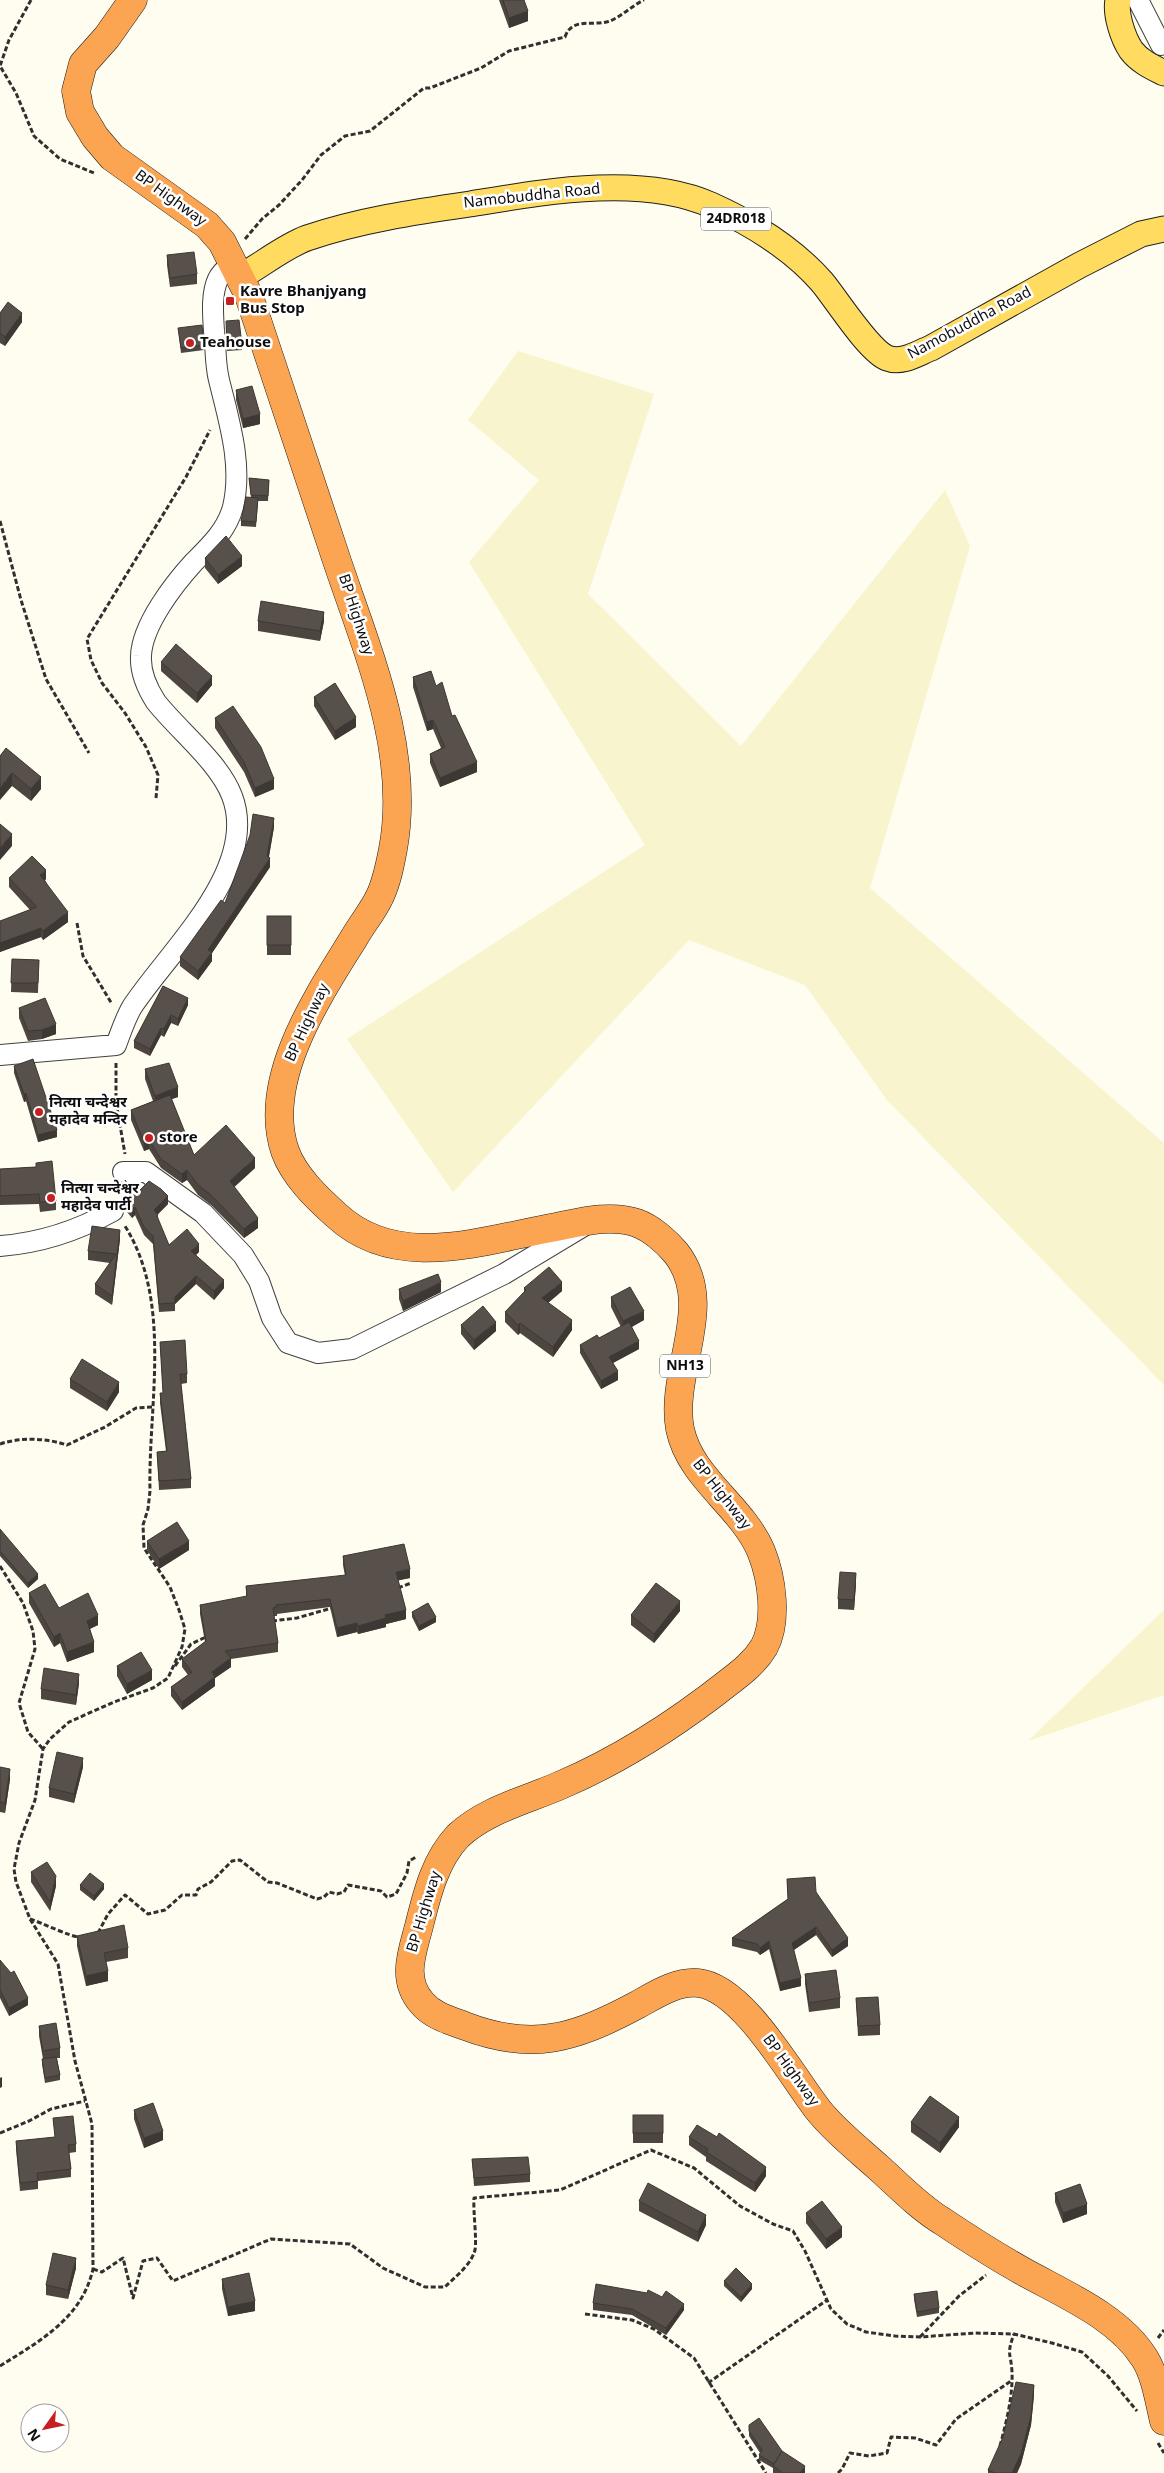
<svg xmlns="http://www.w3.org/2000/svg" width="1164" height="2473" font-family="Georgia,'Noto Sans Devanagari',serif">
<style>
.farmland{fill:#f7f4ce}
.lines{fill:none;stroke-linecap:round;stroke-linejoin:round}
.minor-casing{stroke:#414141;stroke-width:22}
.major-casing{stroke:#1f1f1f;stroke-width:27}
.highway-casing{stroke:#1f1f1f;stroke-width:29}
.path{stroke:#303030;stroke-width:3;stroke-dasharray:5 2.5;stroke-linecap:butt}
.minor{stroke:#fff;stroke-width:20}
.major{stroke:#ffdc60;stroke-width:25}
.highway{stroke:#fba451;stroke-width:28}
.wall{fill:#4c4540}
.shaded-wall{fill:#3e3834}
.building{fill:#58504a;stroke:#3e3834}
.poi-dot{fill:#c61f22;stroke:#fff;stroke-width:2}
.labels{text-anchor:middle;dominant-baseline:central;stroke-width:5;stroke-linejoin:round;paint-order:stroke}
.shield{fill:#fff;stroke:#565656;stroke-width:1}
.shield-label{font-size:14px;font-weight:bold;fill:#0e0e0e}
.street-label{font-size:15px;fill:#0e0e0e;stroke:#fff}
.poi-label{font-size:15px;font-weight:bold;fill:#0e0e0e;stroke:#fff;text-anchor:start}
</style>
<rect width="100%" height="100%" fill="#fffcf0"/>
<g class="farmland">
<polygon points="518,351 654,394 588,594 741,746 945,490 970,546 870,888 1164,1143 1164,1385 887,1100 805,985 689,940 453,1192 347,1039 645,845 469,562 539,480 468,420"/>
<polygon points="1164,1610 1164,1695 1028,1741"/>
</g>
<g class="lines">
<defs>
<g id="minor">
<polyline points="1138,0 1161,45 1164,44"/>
<path d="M0,1055l116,-10c5,-13 9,-26 16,-38 36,-55 128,-138 100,-211 -13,-34 -53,-65 -76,-94 -9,-14 -16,-29 -15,-46 1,-31 33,-72 53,-94 16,-16 33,-32 39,-55 10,-42 -4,-86 -14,-127 -4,-16 -3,-32 -5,-49 -1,-16 -3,-37 4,-52 3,-7 10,-12 15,-16"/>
<polyline points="123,1172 146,1172 203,1213 243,1255 259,1281 272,1318 288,1343 318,1353 352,1349 504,1274 582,1227"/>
<path d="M0,1246c42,-3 77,-15 113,-35"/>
</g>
<g id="major">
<path d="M1118,0c-3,14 5,38 13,50 8,11 21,17 33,23"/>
<path d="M240,277c20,-11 45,-31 67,-39 53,-18 108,-26 163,-34 74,-12 170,-30 241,1 40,18 82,44 111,77 15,18 46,68 65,76 15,6 31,-5 44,-10l149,-83 61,-31 23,-5"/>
</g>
<path id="highway" d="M133,0l-26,37 -24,27 -7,27 4,21 15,25 17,20 95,68 15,17 27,54c27,83 55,166 83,250 31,96 80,200 61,303 -3,16 -6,32 -13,47 -7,15 -18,28 -26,42 -36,58 -93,142 -69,213 9,25 32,47 51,64 61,57 147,25 220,12 25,-5 55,-13 81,-4 14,5 30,19 39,30 41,52 -7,118 4,176 10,49 62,77 81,122 11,27 17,70 3,96 -9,15 -22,25 -35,35 -52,41 -107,77 -168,103 -34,15 -76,25 -103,51 -23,24 -31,58 -39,90 -7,27 -18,53 3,77 11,13 27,17 43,23 68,26 110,12 172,-21 18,-10 39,-24 61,-22 45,4 94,94 121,128 17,21 40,39 60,57 20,18 40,39 63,53 27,18 55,36 84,52 40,22 94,45 119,86 11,18 14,42 19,62"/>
</defs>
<use href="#minor" class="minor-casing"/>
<use href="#major" class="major-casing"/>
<use href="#highway" class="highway-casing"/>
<g class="path">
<polyline points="31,0 9,40 0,66 16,93 34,136 60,159 94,173"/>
<path d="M245,239l17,-20 17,-14 23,-25 19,-25 24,-19 25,-5 54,-43h6l51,-20 28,-17 56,-14c7,-21 30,-10 45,-16 12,-5 23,-16 34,-21"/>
<polyline points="0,521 21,600 46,679 89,753"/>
<polyline points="156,798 158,775 146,747 125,713 102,683 91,660 87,639 186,477 210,430"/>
<polyline points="77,923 83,956 112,1004"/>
<polyline points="116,1063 116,1102 125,1154"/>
<path d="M0,1444c21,-7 46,-6 67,1l38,-18 31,-19 16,-1"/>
<polyline points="0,1566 23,1603 33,1631 35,1649 19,1703 28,1732 43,1749"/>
<polyline points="398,1588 411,1583"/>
<polyline points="272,1621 297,1618 332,1608"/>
<polyline points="175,1666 191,1644 208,1636"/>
<path d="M30,1919c13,4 40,18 50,18"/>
<polyline points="98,1933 108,1914 125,1895 148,1914 165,1910 182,1895 196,1895 198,1889 211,1882 232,1861 240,1860 268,1882 277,1883 317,1899 324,1897 329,1892 337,1894 344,1892 348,1885 381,1891 387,1897 396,1894 407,1873 409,1861 416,1857"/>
<polyline points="0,2133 29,2121 51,2109 85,2101"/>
<path d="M93,2269l9,3 21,-14 10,40 10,-37 14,-3 16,23 98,-42 79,5 33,24 42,19h20c10,-10 26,-22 30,-37 2,-11 -2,-38 -1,-52l86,-8 91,-40 43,18 46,38 33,18 20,7 12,20 26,58 16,15 19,8 29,4 25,1 55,-4 39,1 38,9 30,9 26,24 29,35"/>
<polyline points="585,2314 632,2320 654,2329 694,2358 766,2473"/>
<polyline points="920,2337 959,2296 986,2275"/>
<polyline points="1158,2338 1164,2330"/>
<path d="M0,2366c40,-25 82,-48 93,-97l-1,-145 -17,-63 -17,-97 -28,-45 -14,-37 -2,-13 5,-26 16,-43 8,-51 7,-10 19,-17 45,-20 39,-14 15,-10 14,-31 3,-18 -6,-19 -9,-23 -26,-39 -1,-23 5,-16 2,-18c-2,-86 23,-188 -25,-265"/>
<polyline points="708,2383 827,2300"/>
<polyline points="1158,2443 1164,2453"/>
<path d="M1000,2446c6,-23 13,-49 12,-74 -1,-20 -6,-16 2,-38"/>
<polyline points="838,2473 842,2469 850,2453 869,2456 887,2453 891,2437 915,2438 936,2445 956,2419 1011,2381"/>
</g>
<use href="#minor" class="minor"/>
<use href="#major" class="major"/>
<use href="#highway" class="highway"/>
</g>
<g class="wall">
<polygon points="499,0 524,0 528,21 509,28"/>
<polygon points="167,255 197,274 197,284 170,287 167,265"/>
<polygon points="0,313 22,322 5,346 0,343"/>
<polygon points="226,326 242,345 242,350 227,351"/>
<polygon points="178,328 204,345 204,350 181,353"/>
<polygon points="236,390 260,424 243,428 236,400"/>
<polygon points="249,478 269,480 268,501 258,501 256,527 241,526 241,521 251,497"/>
<polygon points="205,558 242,566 218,584 205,568"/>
<polygon points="258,621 324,621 320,641 258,631"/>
<polygon points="161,662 212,685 197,703 161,671"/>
<polygon points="413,677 436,686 452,716 477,772 440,787 430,763 430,754 441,748 433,729 427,731 413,687"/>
<polygon points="314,697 356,727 335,740 314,706"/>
<polygon points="215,718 274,789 255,797 244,772 215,728"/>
<polygon points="0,756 41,789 31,801 12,786"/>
<polygon points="274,827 269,857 270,867 212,953 212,961 198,980 180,966 180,957 225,903"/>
<polygon points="9,878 46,879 45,880 68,922 43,940 41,937 0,952 0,921 30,910 9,887"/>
<rect x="267" y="916" width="24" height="39"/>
<polygon points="12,959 39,960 38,993 11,992"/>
<polygon points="163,986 188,1005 178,1026 171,1023 164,1037 161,1035 150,1056 134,1048 134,1041"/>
<polygon points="19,1008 56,1034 42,1039 28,1041 19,1018"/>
<polygon points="14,1066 57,1137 38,1142 26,1101 24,1102 14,1073"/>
<polygon points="145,1069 178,1097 171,1099 194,1155 255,1168 234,1187 258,1228 244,1238 211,1205 198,1195 187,1180 182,1183 161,1168 149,1149 144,1151 131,1120 131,1110 153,1101 145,1079"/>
<polygon points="36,1163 56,1201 56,1210 40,1212 39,1204 0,1205 0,1169 36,1167"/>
<polygon points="125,1180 137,1193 168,1204 158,1214 158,1221 169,1245 199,1252 196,1255 224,1288 214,1300 196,1284 175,1304 175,1311 159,1312 153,1244 144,1235 135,1215 132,1218 127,1212 127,1203 130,1201 125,1189"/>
<polygon points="120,1239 112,1305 95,1294 95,1284 110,1263 88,1260 88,1251"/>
<polygon points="524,1288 562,1291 548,1303 572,1330 553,1357 520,1333 518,1335 505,1322 505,1312 524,1292"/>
<polygon points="399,1289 441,1292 403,1311 399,1299"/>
<polygon points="611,1297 644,1320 632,1327 639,1349 613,1363 618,1380 601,1389 580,1353 580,1345 599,1338 621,1327 611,1307"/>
<polygon points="461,1325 496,1331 474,1350 461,1334"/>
<polygon points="160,1342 187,1374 187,1383 181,1384 191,1479 191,1488 159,1490 157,1452 166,1451 160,1403 160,1393 163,1393"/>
<polygon points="70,1379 119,1392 107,1411 70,1388"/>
<polygon points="0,1529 38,1579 28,1588 0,1556"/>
<polygon points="147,1541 189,1550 159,1569 147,1550"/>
<polygon points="343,1556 410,1578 398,1580 406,1619 386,1624 386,1627 358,1634 357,1632 337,1637 330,1607 277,1614 277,1616 274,1616 278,1643 278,1652 231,1659 231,1667 215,1678 215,1686 182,1710 171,1696 171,1687 188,1675 182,1667 182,1659 205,1642 200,1614 200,1605 246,1597 246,1586 345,1576 343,1565"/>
<polygon points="856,1583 854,1610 838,1609 838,1599"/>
<polygon points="29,1593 59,1608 98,1625 90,1629 94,1652 67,1662 60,1643 54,1647 29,1603"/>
<polygon points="680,1611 654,1643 631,1625 631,1615"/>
<polygon points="412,1612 436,1622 419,1631 412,1617"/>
<polygon points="117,1666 152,1680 127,1694 117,1676"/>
<polygon points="79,1683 76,1705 41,1699 41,1689"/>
<polygon points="0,1767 10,1779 5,1813 0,1812"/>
<polygon points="83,1767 74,1803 49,1797 49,1788"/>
<polygon points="31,1872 56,1886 50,1911 31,1882"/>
<polygon points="787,1879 816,1892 848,1946 832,1957 816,1935 794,1950 801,1986 780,1991 769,1949 760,1955 757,1952 732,1946 732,1938 788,1899"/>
<polygon points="80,1885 104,1889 94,1901 80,1890"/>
<polygon points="77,1936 128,1948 128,1958 106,1962 108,1981 86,1986 77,1946"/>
<polygon points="0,1960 28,2005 9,2016 0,1998"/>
<polygon points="805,1974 840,1998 840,2008 809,2012 805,1984"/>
<polygon points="856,1998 880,2025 880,2035 858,2036"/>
<polygon points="39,2026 60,2048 60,2058 57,2058 60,2075 60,2080 45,2083 42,2064 42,2059 43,2059 39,2036"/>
<polygon points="134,2110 163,2140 144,2148 134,2119"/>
<rect x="633" y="2115" width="30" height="28"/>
<polygon points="53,2118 76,2144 76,2152 69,2153 71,2169 71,2177 38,2181 38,2189 20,2191 16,2149 16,2141 55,2137"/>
<polygon points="911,2122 959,2127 940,2153 911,2132"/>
<polygon points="689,2137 766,2176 755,2192 706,2161 706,2157 689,2145"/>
<polygon points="472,2159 530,2174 530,2182 474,2186"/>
<polygon points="1055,2193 1087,2214 1063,2223 1055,2202"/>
<polygon points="639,2201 706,2225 698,2242 639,2211"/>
<polygon points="806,2213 842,2237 826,2249 806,2223"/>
<polygon points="76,2268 68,2299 46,2295 46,2285"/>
<polygon points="222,2279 255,2311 228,2316 222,2289"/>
<polygon points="724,2281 752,2289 741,2302 724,2286"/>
<polygon points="914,2294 939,2308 939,2313 917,2317 914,2299"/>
<polygon points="662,2297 684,2310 666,2335 632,2315 593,2310 593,2303"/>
<polygon points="1034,2395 1031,2425 1021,2464 1017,2473 988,2473 988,2470"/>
<polygon points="749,2425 805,2473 773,2473 773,2468 759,2460 759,2455 760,2453 749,2436"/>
</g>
<g class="shaded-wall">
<polygon points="528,11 528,21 509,28 509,18"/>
<polygon points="22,313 22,322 5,346 5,337"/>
<polygon points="260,414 260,424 243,428 243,419"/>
<polygon points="242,556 242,566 218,584 218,575"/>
<polygon points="324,612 324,621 320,641 320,631"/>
<polygon points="212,676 212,685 197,703 197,693"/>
<polygon points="356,717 356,727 335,740 335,731"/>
<polygon points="433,720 433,729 427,731 427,722"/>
<polygon points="477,762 477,772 440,787 440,778"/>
<polygon points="12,773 12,786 0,800 0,788"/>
<polygon points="41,777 41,789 31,801 31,789"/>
<polygon points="274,779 274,789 255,797 255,788"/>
<polygon points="274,818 274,827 268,861 270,858 270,867 212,953 212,961 198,980 198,971 208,950 267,856"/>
<polygon points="12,834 12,846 0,860 0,848"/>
<polygon points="46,870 46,879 40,884 40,875"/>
<polygon points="68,912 68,922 43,940 43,931"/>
<polygon points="41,928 41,937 0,952 0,943"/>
<polygon points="188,998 188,1005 178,1026 178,1019"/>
<polygon points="171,1015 171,1023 164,1037 164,1029"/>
<polygon points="56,1024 56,1034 42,1039 42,1030"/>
<polygon points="161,1028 161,1035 150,1056 150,1049"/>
<polygon points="178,1087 178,1097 155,1105 155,1096"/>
<polygon points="26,1093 26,1101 24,1102 24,1094"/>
<polygon points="57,1130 57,1137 38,1142 38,1135"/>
<polygon points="149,1140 149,1149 144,1151 144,1142"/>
<polygon points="255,1158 255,1168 230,1191 230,1181"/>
<polygon points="187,1170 187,1180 182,1183 182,1174"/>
<polygon points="168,1196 168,1204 154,1218 154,1210"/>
<polygon points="135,1207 135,1215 132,1218 132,1209"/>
<polygon points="258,1218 258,1228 244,1238 244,1229"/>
<polygon points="120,1230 120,1239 112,1305 112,1296"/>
<polygon points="199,1244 199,1252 191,1259 191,1251"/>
<polygon points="196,1276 196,1284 175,1304 175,1297"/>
<polygon points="224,1280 224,1288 214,1300 214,1291"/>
<polygon points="441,1282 441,1292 403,1311 403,1301"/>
<polygon points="562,1282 562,1291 542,1308 542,1298"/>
<polygon points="644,1311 644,1320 623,1331 623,1321"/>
<polygon points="572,1320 572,1330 553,1357 553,1347"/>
<polygon points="496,1322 496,1331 474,1350 474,1340"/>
<polygon points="520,1323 520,1333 518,1335 518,1325"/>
<polygon points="639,1341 639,1349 609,1365 609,1357"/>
<polygon points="618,1371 618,1380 601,1389 601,1381"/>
<polygon points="119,1382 119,1392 107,1411 107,1402"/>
<polygon points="189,1541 189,1550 159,1569 159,1559"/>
<polygon points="410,1569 410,1578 396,1581 396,1572"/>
<polygon points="856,1573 856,1583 854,1610 854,1600"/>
<polygon points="38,1574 38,1579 28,1588 28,1583"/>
<polygon points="680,1601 680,1611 654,1643 654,1634"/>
<polygon points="406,1610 406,1619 386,1624 386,1627 358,1634 358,1626 385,1615"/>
<polygon points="98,1615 98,1625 87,1630 87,1621"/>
<polygon points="436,1617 436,1622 419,1631 419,1626"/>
<polygon points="357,1623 357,1632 337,1637 337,1628"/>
<polygon points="60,1633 60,1643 54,1647 54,1637"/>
<polygon points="94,1642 94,1652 67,1662 67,1652"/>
<polygon points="231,1658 231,1667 215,1678 215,1686 182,1710 182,1702 212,1672"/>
<polygon points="152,1670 152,1680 127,1694 127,1684"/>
<polygon points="79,1674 79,1683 76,1705 76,1695"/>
<polygon points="83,1758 83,1767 74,1803 74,1794"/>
<polygon points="10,1769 10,1779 5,1813 5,1803"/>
<polygon points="56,1876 56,1886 50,1911 50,1902"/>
<polygon points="104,1884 104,1889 94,1901 94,1896"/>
<polygon points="816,1927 816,1935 792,1951 792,1943"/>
<polygon points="848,1938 848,1946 832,1957 832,1950"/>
<polygon points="769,1941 769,1949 760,1955 760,1948"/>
<polygon points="108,1971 108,1981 86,1986 86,1976"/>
<polygon points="801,1978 801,1986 780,1991 780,1983"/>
<polygon points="28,1998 28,2005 9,2016 9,2008"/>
<polygon points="2,2077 2,2087 0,2088 0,2078"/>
<polygon points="959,2117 959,2127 940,2153 940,2143"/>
<polygon points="163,2131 163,2140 144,2148 144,2138"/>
<polygon points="766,2167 766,2176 755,2192 755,2183"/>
<polygon points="1087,2204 1087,2214 1063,2223 1063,2213"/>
<polygon points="706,2215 706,2225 698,2242 698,2232"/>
<polygon points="842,2227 842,2237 826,2249 826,2239"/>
<polygon points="76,2258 76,2268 68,2299 68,2290"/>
<polygon points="752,2284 752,2289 741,2302 741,2297"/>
<polygon points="255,2301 255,2311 228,2316 228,2307"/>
<polygon points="684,2304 684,2310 666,2335 666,2328"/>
<polygon points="1034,2385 1034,2395 1031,2425 1021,2464 1017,2473 1012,2473"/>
<polygon points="805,2466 805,2473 800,2473"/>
</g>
<g class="building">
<polygon points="503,0 524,0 528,11 509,18"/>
<polygon points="194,252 197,274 170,278 167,255"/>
<polygon points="8,302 22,313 5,337 0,333 0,313"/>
<polygon points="239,320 242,345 227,347 226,321"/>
<polygon points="202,325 204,345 181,348 178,328"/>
<polygon points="252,386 260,414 243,419 236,390"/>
<polygon points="249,478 269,480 268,496 251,495"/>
<polygon points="246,497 258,498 256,522 241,521"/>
<polygon points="226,536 242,556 218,575 205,558"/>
<polygon points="261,601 324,612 320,631 258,621"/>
<polygon points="176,644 212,676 197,693 161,662"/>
<polygon points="431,671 436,686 442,682 452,716 455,715 477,762 440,778 430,754 445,747 433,720 427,722 413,677"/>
<polygon points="335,683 356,717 335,731 314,697"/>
<polygon points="233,706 261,747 274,779 255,788 244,762 215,718"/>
<polygon points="6,748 41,777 31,789 12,773 0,788 0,756"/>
<polygon points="253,814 274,818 267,856 270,858 208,950 212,952 198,971 180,957 221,900 225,903 250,835"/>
<polygon points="0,824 12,834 0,848"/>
<polygon points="32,856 46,870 40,875 68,912 43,931 41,928 0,943 0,921 37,907 9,878"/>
<rect x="267" y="916" width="24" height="29"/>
<polygon points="12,959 39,960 38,983 11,983"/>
<polygon points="163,986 188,998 178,1019 171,1015 164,1029 161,1028 150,1049 134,1041"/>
<polygon points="45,998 56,1024 42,1030 28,1031 19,1008"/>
<polygon points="33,1059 57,1130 38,1135 26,1093 24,1094 14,1066"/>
<polygon points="169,1063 178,1087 155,1096 145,1069"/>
<polygon points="170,1095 194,1155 226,1125 255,1158 230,1181 258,1218 244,1229 211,1195 198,1185 187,1170 182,1174 161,1159 149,1140 144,1142 131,1110"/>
<polygon points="52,1161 56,1201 40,1202 39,1194 0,1196 0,1169 36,1167 36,1163"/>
<polygon points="125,1180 137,1193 149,1181 161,1189 168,1196 154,1210 158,1215 157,1216 169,1245 187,1229 199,1244 191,1251 224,1280 214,1291 196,1276 175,1297 175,1303 159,1304 153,1236 144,1227 135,1207 132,1209 127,1203 132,1198"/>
<polygon points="92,1226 120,1230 112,1296 95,1284 116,1254 88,1251"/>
<polygon points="549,1267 562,1282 542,1298 572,1320 553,1347 520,1323 518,1325 505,1312 526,1290 524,1288"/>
<polygon points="438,1274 441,1282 403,1301 399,1289"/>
<polygon points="630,1287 644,1311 623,1321 611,1297"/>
<polygon points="483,1306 496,1322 474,1340 461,1325"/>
<polygon points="629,1322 639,1341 609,1357 618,1371 601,1381 580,1345 597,1335 599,1338"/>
<polygon points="185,1340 187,1374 180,1374 191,1479 159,1481 157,1452 167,1451 160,1393 163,1393 160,1342"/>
<polygon points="82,1359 119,1382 107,1402 70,1379"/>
<polygon points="177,1522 189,1541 159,1559 147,1541"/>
<polygon points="0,1529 38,1574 28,1583 0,1551"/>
<polygon points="404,1544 410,1569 396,1572 406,1610 385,1615 386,1618 358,1626 357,1623 337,1628 330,1599 276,1605 277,1607 273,1608 278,1643 225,1651 231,1658 212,1672 215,1677 182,1702 171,1687 192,1672 182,1659 206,1641 200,1605 247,1596 246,1586 346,1575 343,1556"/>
<polygon points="840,1572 856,1573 854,1600 838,1599"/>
<polygon points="656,1583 680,1601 654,1634 631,1615"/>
<polygon points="45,1584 59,1608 88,1593 98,1615 87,1621 94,1642 67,1652 60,1633 54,1637 29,1593"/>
<polygon points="428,1603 436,1617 419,1626 412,1612"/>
<polygon points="141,1652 152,1670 127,1684 117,1666"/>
<polygon points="44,1668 79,1674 76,1695 41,1689"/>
<polygon points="57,1752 83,1758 74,1794 49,1788"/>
<polygon points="0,1767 10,1769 5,1803 0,1802"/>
<polygon points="47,1862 56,1876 50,1902 31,1872"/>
<polygon points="90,1873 104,1884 94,1896 80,1885"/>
<polygon points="815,1877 816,1892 848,1938 832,1950 816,1927 792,1943 801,1978 780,1983 769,1941 760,1948 757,1944 732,1938 788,1899 787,1879"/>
<polygon points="124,1925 128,1948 104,1953 108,1971 86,1976 77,1936"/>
<polygon points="0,1960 11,1973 14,1971 28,1998 9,2008 0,1990"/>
<polygon points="836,1970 840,1998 809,2003 805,1974"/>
<polygon points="878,1997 880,2025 858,2026 856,1998"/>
<polygon points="56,2023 60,2048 43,2051 39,2026"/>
<polygon points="56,2057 60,2075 45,2078 42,2059"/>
<polygon points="930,2096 959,2117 940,2143 911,2122"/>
<polygon points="153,2103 163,2131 144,2138 134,2110"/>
<rect x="633" y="2115" width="30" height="18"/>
<polygon points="73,2116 76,2144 68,2145 71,2169 37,2173 38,2181 20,2183 16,2141 55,2137 53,2118"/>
<polygon points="697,2125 717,2137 719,2133 766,2167 755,2183 706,2152 708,2149 689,2137"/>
<polygon points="528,2157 530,2174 474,2178 472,2159"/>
<polygon points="648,2183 706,2215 698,2232 639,2201"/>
<polygon points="1080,2184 1087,2204 1063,2213 1055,2193"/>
<polygon points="822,2201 842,2227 826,2239 806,2213"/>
<polygon points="53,2253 76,2258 68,2290 46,2285"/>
<polygon points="736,2268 752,2284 741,2297 724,2281"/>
<polygon points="249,2273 255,2301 228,2307 222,2279"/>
<polygon points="596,2284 647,2293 648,2290 662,2297 666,2291 684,2304 666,2328 632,2309 593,2303"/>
<polygon points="937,2291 939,2308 917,2312 914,2294"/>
<polygon points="1016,2382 1034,2385 1031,2416 1021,2454 1012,2473 995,2473 988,2470 1003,2437"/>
<polygon points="759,2418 782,2451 774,2464 759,2455 762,2450 749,2431 749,2425"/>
<polygon points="782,2451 805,2466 800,2473 783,2473 773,2466"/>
</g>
<g class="poi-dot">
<rect x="225" y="296" width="10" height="10" rx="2.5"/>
<circle cx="190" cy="343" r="5"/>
<circle cx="39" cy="1112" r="5"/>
<circle cx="149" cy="1138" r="5"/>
<circle cx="51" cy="1198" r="5"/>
</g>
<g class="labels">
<g class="shield">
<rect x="701" y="207.5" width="70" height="23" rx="4"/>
<rect x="660" y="1354.5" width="50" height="23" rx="4"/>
</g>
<g class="shield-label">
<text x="736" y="219">24DR018</text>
<text x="685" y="1366">NH13</text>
</g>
<g class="street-label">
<text transform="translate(532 197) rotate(-6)">Namobuddha Road</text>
<text transform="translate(170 199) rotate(36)">BP Highway</text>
<text transform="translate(970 324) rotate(-28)">Namobuddha Road</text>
<text transform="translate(355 615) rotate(72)">BP Highway</text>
<text transform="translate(308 1023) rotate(-65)">BP Highway</text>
<text transform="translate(721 1495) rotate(52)">BP Highway</text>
<text transform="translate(425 1912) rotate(-73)">BP Highway</text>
<text transform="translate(790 2071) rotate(54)">BP Highway</text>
</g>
<g class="poi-label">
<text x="240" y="292">Kavre Bhanjyang<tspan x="240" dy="17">Bus Stop</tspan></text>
<text x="200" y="343">Teahouse</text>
<text x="49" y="1103">नित्या चन्देश्वर<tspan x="49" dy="17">महादेव मन्दिर</tspan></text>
<text x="159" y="1138">store</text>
<text x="61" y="1189">नित्या चन्देश्वर<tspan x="61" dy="17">महादेव पार्टी</tspan></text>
</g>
</g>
<g transform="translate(45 2428) rotate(237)"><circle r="24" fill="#ffffff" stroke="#9f9f9f"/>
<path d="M0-4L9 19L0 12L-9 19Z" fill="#c61f22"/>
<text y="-8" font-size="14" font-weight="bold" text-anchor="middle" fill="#0e0e0e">N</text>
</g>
</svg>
